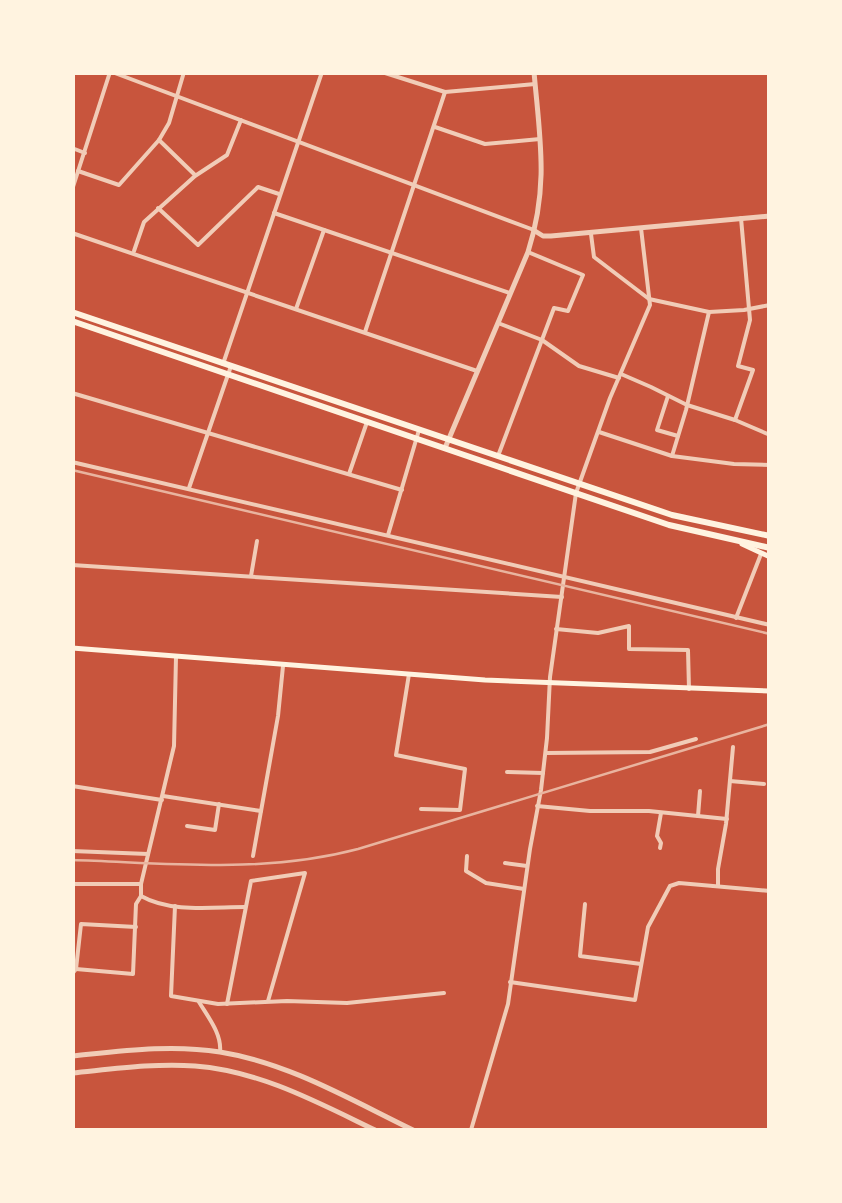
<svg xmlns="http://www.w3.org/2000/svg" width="842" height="1203" font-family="'Archivo Narrow',sans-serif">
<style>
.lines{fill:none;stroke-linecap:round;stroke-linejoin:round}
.minor{stroke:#f1ccb7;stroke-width:4}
.tertiary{stroke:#f1ccb7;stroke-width:5}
.secondary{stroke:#fff3e0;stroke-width:5}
.trunk{stroke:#fff3e0;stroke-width:6}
.rail{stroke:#e9b49f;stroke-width:2.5}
</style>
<rect width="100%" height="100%" fill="#c8553d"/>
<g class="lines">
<g class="minor">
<polyline points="112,72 534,230"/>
<polyline points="382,72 445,92 535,84"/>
<polyline points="435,127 485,144 540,139"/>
<polyline points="159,140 195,175"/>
<polyline points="72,148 85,153"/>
<polyline points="78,171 119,185 159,140 169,123 184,72"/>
<polyline points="72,190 110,72"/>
<polyline points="158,208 198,245 258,187 279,194"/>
<polyline points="274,213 510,293"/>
<polyline points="72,233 477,371"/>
<polyline points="591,234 594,257 649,299 709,312 744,310 770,305"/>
<polyline points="134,251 144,222 195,176 227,155 241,120"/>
<polyline points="296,309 324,230"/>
<polyline points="498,323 542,340 579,366 619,378"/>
<polyline points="365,332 445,92"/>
<polyline points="223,364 322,72"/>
<polyline points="621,374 651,387 687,405 735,420 770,435"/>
<polyline points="72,393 402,490"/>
<polyline points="668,396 657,430 678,436"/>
<polyline points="735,420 753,370 738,366 750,320 741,218"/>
<polyline points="599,432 672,456 734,464 770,465"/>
<polyline points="498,456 554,308 568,311 583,275 528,252"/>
<polyline points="672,456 686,410 709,312"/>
<polyline points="72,462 770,625"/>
<polyline points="349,474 367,422"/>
<polyline points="189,488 231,366"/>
<polyline points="388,535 419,430"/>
<polyline points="72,565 562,597"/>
<polyline points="251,576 257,541"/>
<polyline points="736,618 761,554"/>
<polyline points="556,629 598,633 629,626 629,649 688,650 689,689"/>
<polyline points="409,674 396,755 465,769 460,810 421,809"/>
<polyline points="546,753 650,752 696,739"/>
<polyline points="507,772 543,773"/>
<polyline points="730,781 764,784"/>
<polyline points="72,786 162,800"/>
<polyline points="163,796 261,811"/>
<polyline points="537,806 590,811 649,811 727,819"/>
<polyline points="698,816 700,791"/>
<polyline points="187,826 215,830 219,804"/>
<polyline points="660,848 661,843 657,836 661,813"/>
<polyline points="72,851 148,854"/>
<polyline points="253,856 278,716 283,666"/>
<polyline points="467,856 466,871 486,883 524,889"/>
<polyline points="505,863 527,866"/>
<polyline points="72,884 141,884 174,746 176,657"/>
<polyline points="718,886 718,869 726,824 733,747"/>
<path d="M141,896c30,17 71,11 104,11"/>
<polyline points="585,904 580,956 641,964"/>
<polyline points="175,906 171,996 218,1004 287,1001 347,1003 444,993"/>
<polyline points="76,969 133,974 136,904 141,896 141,884"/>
<polyline points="72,974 76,969 81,924 136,927"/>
<polyline points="510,982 635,1000 648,927 670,886 679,883 770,891"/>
<path d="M199,1002c9,15 23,32 21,50"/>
<polyline points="227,1004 251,881 305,873 268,1001"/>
<polyline points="471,1130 508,1004 530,849 541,790 547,738 550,677 576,493 610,398 650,305 641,228"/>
</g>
<g class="tertiary">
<polyline points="535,231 543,236 551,236 770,216"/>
<path d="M445,448l83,-196c21,-66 12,-112 6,-180"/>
<path d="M72,1056c49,-5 99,-12 148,-4 69,11 131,48 193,78"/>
<path d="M72,1073c41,-4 82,-10 123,-7 65,5 122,36 180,64"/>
</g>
<g class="secondary">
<polyline points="742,544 770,557"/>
<polyline points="72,648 485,680 770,691"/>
</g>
<g class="trunk">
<polyline points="72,312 672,515 770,536"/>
<polyline points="72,321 669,525 770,548"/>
</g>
<g class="rail">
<polyline points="72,470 770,634"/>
<path d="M72,860c97,3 192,14 286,-11l412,-125"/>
</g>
</g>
<rect width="842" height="1203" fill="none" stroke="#fff3e0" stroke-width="150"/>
</svg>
